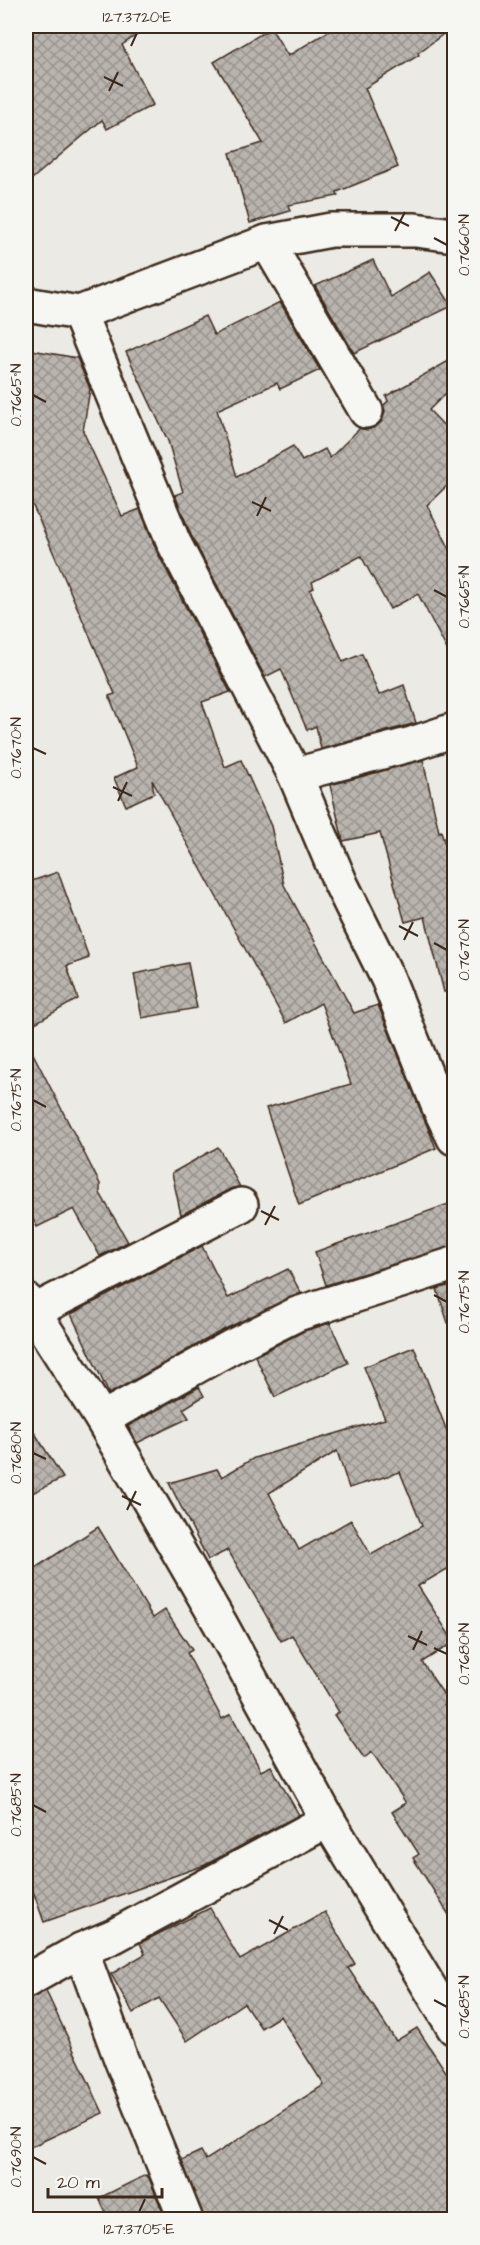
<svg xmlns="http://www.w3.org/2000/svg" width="480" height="2245" font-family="'Architects Daughter',sans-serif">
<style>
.building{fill:url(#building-cross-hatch);stroke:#3b2a1e;stroke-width:1.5;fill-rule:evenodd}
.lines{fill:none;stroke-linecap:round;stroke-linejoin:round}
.minor-casing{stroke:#3b2a1e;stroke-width:38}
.minor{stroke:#f6f6f2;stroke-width:33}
.ticks{fill:none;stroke:#3b2a1e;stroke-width:2}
.neatline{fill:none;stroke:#3b2a1e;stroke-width:2}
.ticks-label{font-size:15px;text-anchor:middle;fill:#3b2a1e}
</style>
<defs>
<pattern id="building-cross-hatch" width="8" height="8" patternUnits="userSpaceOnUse" patternTransform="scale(1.5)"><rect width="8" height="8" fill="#bab4ae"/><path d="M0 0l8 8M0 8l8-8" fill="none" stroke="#98938d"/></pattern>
</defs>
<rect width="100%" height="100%" fill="#ebeae5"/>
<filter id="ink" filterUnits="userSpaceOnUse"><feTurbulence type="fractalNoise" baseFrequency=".0167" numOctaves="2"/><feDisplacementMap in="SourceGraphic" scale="12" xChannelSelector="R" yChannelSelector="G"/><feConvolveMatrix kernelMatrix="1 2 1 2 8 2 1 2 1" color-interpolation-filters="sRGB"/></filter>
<g filter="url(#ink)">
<g class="building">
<polygon points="26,26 150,26 122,45 153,105 107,129 102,120 26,184"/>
<polygon points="337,26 454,26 418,53 419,55 365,88 398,167 337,192 338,196 288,205 290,211 250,223 230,153 263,143 214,62 271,28 288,56"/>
<polygon points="373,260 391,297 430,272 452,306 354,353 315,286"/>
<polygon points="280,302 320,370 280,389 277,383 217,410 237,477 293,446 302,461 325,449 330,458 360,428 367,430 375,427 382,421 385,411 383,406 388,401 386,396 454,358 454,385 429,410 454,436 454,479 427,505 454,557 454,663 418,594 390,609 361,556 312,582 314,588 310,590 343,662 362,654 379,695 404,685 416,723 321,749 316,726 307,730 281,669 265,677 191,535 175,495 183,492 168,441 126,352 205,316 214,335"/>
<polygon points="26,349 77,358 90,389 83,431 122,516 140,509 157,552 230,692 202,702 225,767 241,760 271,826 284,885 354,1013 378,1005 436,1148 299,1205 266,1108 351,1084 321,1003 286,1023 152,780 154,793 126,806 114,778 138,767 109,696 115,694 26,490"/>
<polygon points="423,760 439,832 441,831 449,857 454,856 454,990 444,992 425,917 405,922 380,833 343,841 330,785"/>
<polygon points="58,872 89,958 67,966 78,999 26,1028 26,883"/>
<polygon points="188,963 197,1008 142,1018 134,974"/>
<polygon points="26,1040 100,1184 100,1193 128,1242 100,1256 74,1209 37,1227 26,1204"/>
<polygon points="218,1147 240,1187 232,1188 181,1215 172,1173"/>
<polygon points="454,1202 454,1246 326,1285 315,1252"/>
<polygon points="202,1246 228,1298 288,1269 301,1293 225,1329 109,1394 71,1314"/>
<polygon points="454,1284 454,1322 448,1323 437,1289"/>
<polygon points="330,1323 348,1363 275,1397 255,1356 304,1331"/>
<path d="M414,1347l40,102v116l-36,21 36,56 -32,20 26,39 -4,3 10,19v200l-41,-65 6,-4 -27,-42 14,-9 -34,-51 -8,6 -30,-43 5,-3 -47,-77 -11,6 -53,-91 -20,10 -39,-77 48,-14 5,8 32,-19 131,-39 -21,-52zM337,1451l12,37 51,-16 22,54 -51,29 -20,-35 -52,30 -30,-57z"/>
<polygon points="199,1387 204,1396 183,1409 189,1418 137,1443 128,1426"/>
<polygon points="26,1419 63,1478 26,1496"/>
<polygon points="98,1527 153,1618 165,1610 192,1650 187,1653 222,1719 231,1714 261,1771 271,1766 299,1815 205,1865 44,1922 26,1871 26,1574"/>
<polygon points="210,1908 240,1960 325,1912 355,1964 348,1968 396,2041 417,2028 454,2084 454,2220 204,2220 182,2160 201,2151 206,2160 324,2085 280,2016 261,2028 244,2003 187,2041 159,1998 133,2013 111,1974 145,1954 140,1943"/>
<polygon points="46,1991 103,2113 26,2149 26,2000"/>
<polygon points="146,2175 149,2178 166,2220 109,2220 99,2198"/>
</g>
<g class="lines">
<defs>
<g id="minor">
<polyline points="267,242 366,411"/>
<polyline points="26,304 79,313 174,543 295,775 341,884 388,979 438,1105 454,1138"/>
<polyline points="79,313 267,242 331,230 415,230 454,235"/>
<polyline points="295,775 412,744 454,730"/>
<polyline points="26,1300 102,1419 221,1625 328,1820 454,2028"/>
<polyline points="33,1312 241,1205"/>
<polyline points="102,1419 233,1346 297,1314 454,1264"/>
<polyline points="26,1981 81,1950"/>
<polyline points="186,2220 121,2059 81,1950 114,1936 328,1820"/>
</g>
</defs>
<use href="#minor" class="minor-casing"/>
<use href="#minor" class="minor"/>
</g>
</g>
<path class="ticks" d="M131,46l6,-13M104,77l19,9M109,91l9,-19M391,217l18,9M395,231l10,-19M434,238l13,7M33,395l13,7M252,502l19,9M257,516l9,-19M434,590l13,7M33,748l13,6M113,787l19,9M118,801l9,-19M399,926l19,10M404,940l9,-18M434,943l13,7M33,1100l13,7M261,1211l18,9M265,1225l10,-19M434,1295l13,7M33,1453l13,6M122,1496l19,9M127,1510l9,-19M408,1636l19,9M434,1648l13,6M413,1650l9,-19M33,1805l13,7M269,1920l19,10M274,1934l9,-18M434,2000l13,7M33,2157l13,7M139,2212l6,-13"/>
<rect width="480" height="2245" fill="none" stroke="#f6f6f2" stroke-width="66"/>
<path d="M48 2188v9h114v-9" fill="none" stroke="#3b2a1e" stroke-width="3"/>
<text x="57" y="2188" font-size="18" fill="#3b2a1e" stroke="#f6f6f2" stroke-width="4.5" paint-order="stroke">20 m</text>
<rect x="33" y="33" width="414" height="2179" class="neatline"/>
<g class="ticks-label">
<text x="137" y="22">127.3720°E</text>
<text transform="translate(464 245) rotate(-90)" y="5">0.7660°N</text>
<text transform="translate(16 395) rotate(-90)" y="5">0.7665°N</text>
<text transform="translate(464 597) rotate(-90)" y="5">0.7665°N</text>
<text transform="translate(16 748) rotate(-90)" y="5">0.7670°N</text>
<text transform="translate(464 950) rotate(-90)" y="5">0.7670°N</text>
<text transform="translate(16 1100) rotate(-90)" y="5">0.7675°N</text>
<text transform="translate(464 1302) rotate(-90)" y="5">0.7675°N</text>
<text transform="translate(16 1453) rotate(-90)" y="5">0.7680°N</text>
<text transform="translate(464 1654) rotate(-90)" y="5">0.7680°N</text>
<text transform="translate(16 1805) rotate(-90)" y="5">0.7685°N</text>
<text transform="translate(464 2007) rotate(-90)" y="5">0.7685°N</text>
<text transform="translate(16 2157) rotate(-90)" y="5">0.7690°N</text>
<text x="139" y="2234">127.3705°E</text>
</g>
</svg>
